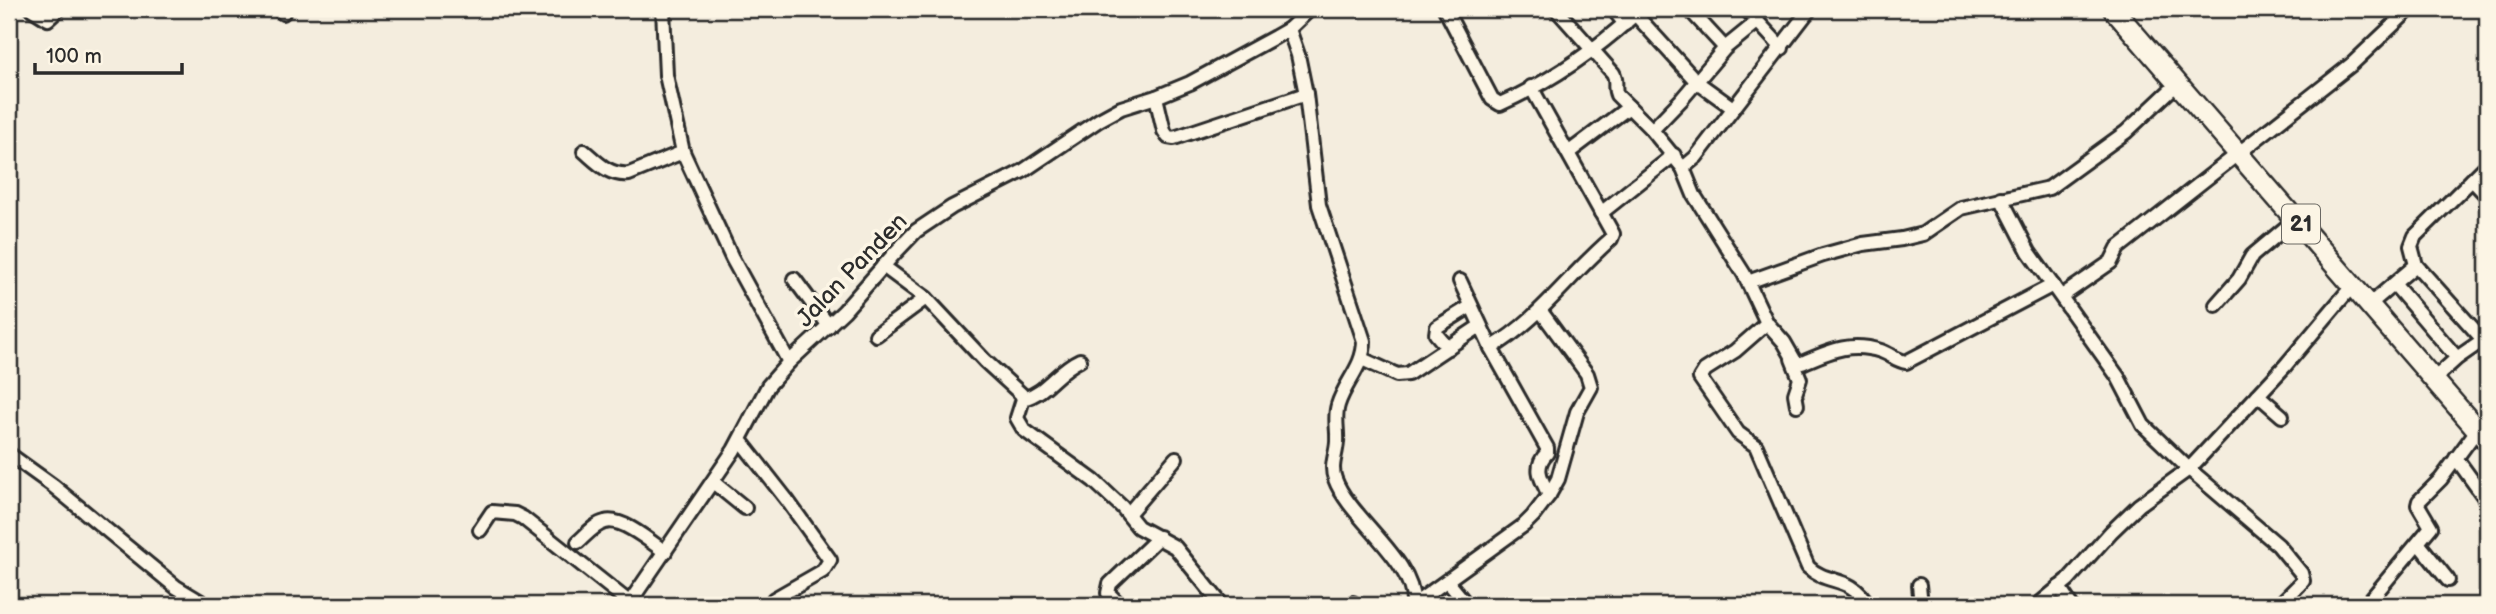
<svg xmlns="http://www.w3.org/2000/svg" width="2496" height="614" font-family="'Balsamiq Sans',sans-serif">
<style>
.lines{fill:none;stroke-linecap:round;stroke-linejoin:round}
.minor-casing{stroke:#2b2b2b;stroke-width:18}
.highway-casing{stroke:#2b2b2b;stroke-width:24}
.minor{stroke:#fcf5e5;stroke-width:12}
.highway{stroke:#fcf5e5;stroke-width:19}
.labels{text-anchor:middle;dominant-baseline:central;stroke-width:7;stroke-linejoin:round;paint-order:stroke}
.shield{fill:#fcf5e5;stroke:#6a6863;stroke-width:2}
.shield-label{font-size:23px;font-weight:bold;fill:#2b2b2b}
.street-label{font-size:24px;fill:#2b2b2b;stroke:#fcf5e5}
</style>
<rect width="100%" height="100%" fill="#f4edde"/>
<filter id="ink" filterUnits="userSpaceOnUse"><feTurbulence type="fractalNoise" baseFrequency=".0143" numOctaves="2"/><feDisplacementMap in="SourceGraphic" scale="14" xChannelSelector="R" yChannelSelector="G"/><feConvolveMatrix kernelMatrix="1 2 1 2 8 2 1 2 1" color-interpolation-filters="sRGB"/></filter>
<g filter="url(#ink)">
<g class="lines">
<defs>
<g id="minor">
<polyline points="32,9 48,19 59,9"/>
<polyline points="278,9 283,13"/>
<polyline points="663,9 666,75 683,152 732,258 789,362"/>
<path d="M1445,9l47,90 8,5c48,-21 93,-52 132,-87l3,-3v-5"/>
<path d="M1556,9l57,64c5,8 0,14 4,22l35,35 31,38 11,27 50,79 23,49 17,19 12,21h6c28,-12 48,-22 79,-12 9,3 16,10 25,11l147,-77"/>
<polyline points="1613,9 1625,24"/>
<polyline points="1689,9 1725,48"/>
<polyline points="1746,9 1782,48"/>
<polyline points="1635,14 1697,82 1733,108"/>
<path d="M1289,29l9,26 8,39 13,111 45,136c0,25 -19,41 -26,64 -4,12 0,25 -1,37 -1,14 -7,24 -2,37 14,39 81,82 78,126"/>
<polyline points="1156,97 1164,131 1168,137 1174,138 1306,94"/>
<polyline points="1652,130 1681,100 1725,48 1757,22"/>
<path d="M584,151c14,12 25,25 45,23l54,-22"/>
<polyline points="1568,153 1629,107"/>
<polyline points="2487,165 2415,236 2411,246 2416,265 2487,344"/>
<polyline points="1683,168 1696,157 1810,9"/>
<polyline points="2472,180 2487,196"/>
<polyline points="2001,198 2029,252 2118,377 2143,425 2189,469 2278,545 2301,573 2303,581 2279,605"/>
<polyline points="1601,213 1674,155"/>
<polyline points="883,266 926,298 985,361 1021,394 1023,399 1017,418 1024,430 1094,481 1122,507 1138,527 1175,547 1222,605"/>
<polyline points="794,279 829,326"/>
<polyline points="1748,282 1823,255 1863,244 1902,239 1923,234 1961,208 2049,188 2126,132 2179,82"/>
<polyline points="2395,285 2457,358"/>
<polyline points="2062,296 2111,262 2118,248 2352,64 2410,9"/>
<polyline points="2370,304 2416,265"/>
<polyline points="2216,305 2239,279 2252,256 2296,219"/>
<polyline points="1540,310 1587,374 1591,387 1577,412 1558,479 1549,495"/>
<path d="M1767,323l-32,28 -30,19 -5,8 38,55 18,13 52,121c20,19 42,7 60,38"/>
<polyline points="876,335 926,298"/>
<polyline points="1448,348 1436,334 1437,327 1471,306"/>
<path d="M1491,348c47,-27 79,-74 120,-109l2,-5 -82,-147"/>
<polyline points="1362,359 1397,375 1408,374 1480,326"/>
<polyline points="1792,359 1800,379 1795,394 1797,405"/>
<polyline points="2434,379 2457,358 2483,340"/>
<polyline points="2258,395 2282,416"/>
<path d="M1023,399c25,-7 33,-28 57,-39"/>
<polyline points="740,440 787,500 830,560 823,571 774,599 770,605"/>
<polyline points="9,454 52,485 176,587 206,605"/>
<polyline points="2456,458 2487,501"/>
<polyline points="713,482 745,508"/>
<polyline points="1128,514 1176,458"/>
<polyline points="480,530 492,512 515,514 523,518 630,603"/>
<path d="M578,542c8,-7 17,-18 27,-20 17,-5 46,20 60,30"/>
<polyline points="2419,544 2448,580"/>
<polyline points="1448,582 1467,605"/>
<polyline points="1919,585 1921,605"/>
<polyline points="2059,587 2071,605"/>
<polyline points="1353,603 1355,605"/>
<polyline points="628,605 734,450 768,386 789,362 844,311 894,254 916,231 952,207 1023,171 1099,120 1121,108 1156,97 1190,83 1275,37 1289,29 1310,9"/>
<polyline points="1120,605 1108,593 1110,584 1159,537"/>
<path d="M1413,605l111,-80 9,-9 16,-21c-8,-16 -16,-28 -2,-42v-5l-56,-100 -31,-67"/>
<polyline points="2038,605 2068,580 2111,532 2139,505 2189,469 2285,366 2353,285"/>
<polyline points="2366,605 2431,527 2418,505 2419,501 2441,479 2477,430"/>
</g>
<polyline id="highway" points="2113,9 2487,441"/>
</defs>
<use href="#minor" class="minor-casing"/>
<use href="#highway" class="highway-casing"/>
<use href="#minor" class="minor"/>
<use href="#highway" class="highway"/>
</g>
</g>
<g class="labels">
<rect class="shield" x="2282" y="204.5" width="38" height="39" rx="5"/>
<g class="shield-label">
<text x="2301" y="224">21</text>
</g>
<g class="street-label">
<text transform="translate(852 270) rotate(-46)">Jalan Panden</text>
</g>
</g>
<rect width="2496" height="614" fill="none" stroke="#fcf5e5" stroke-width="35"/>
<rect x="18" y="18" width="2461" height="579" fill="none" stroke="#2b2b2b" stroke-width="2.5" filter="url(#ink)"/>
<path d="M35 63v10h147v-10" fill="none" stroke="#2b2b2b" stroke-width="3.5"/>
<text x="46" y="63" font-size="21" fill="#2b2b2b" stroke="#fcf5e5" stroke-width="5" paint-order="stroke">100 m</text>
</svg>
